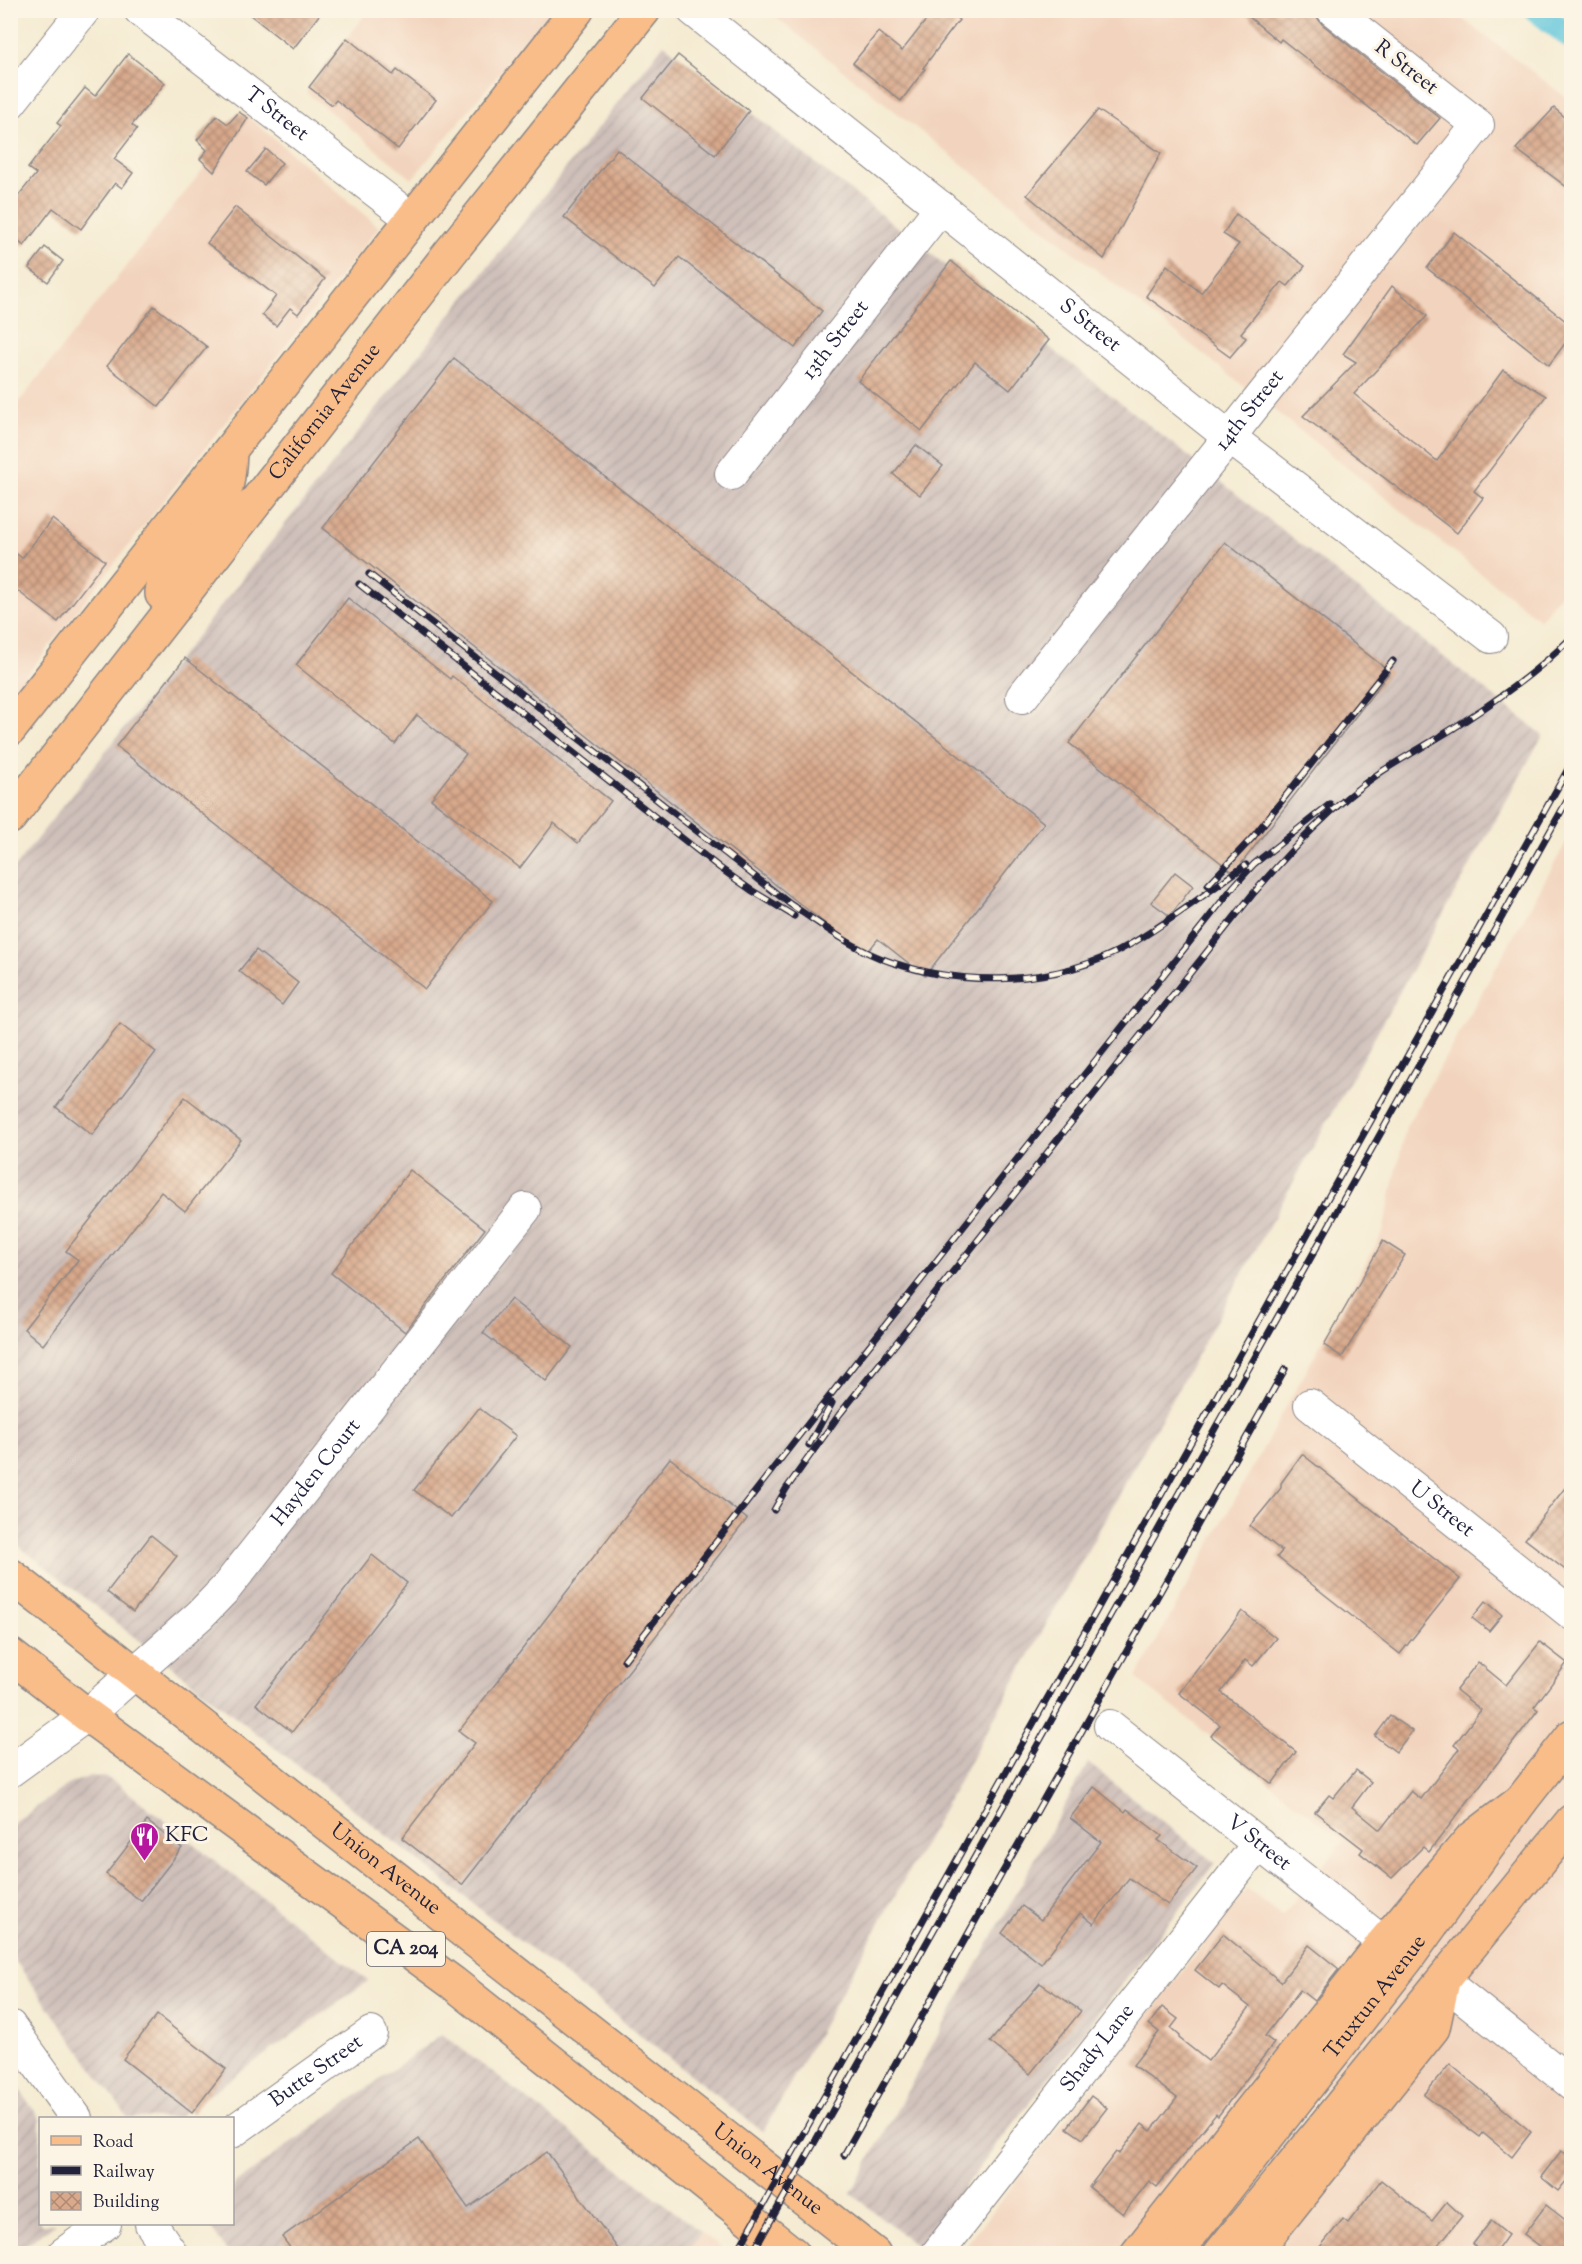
<svg xmlns="http://www.w3.org/2000/svg" width="1582" height="2264" font-family="'Sorts Mill Goudy',serif">
<style>
.built{fill:#f2d4be}
.industrial{fill:url(#industrial-furrows)}
.lines{fill:none;stroke-linecap:round;stroke-linejoin:round}
.canal{stroke:#5fc6dc;stroke-width:24}
.building{fill:url(#building-cross-hatch)}
.minor-casing{stroke:#8c8686;stroke-width:34}
.major-casing{stroke:#8c8686;stroke-width:36}
.highway-casing{stroke:#8c8686;stroke-width:36}
.minor{stroke:#fff;stroke-width:32}
.major{stroke:#f8bd89;stroke-width:33}
.highway{stroke:#f8bd89;stroke-width:33}
.rail-casing{stroke:#22223b;stroke-width:7}
.rail{stroke:#fcf5e5;stroke-width:4.5;stroke-dasharray:14;stroke-linecap:butt}
.labels{text-anchor:middle;dominant-baseline:central;stroke-width:6;stroke-linejoin:round;paint-order:stroke}
.shield{fill:#fcf5e5;stroke:#63616e;stroke-width:1.5}
.shield-label{font-size:20px;font-weight:bold;fill:#22223b}
.street-label{font-size:21px;fill:#22223b;stroke:#fcf5e5}
.poi-label{font-size:21px;fill:#22223b;stroke:#fcf5e5;text-anchor:start}
</style>
<defs>
<pattern id="industrial-furrows" width="10" height="10" patternUnits="userSpaceOnUse" patternTransform="scale(1.5)"><rect width="10" height="10" fill="#cfc0ba"/><path d="M-1 1l2-2M0 10L10 0M9 11l2-2" fill="none" stroke="#b1a5a1"/></pattern>
<pattern id="building-cross-hatch" width="8" height="8" patternUnits="userSpaceOnUse" patternTransform="scale(1.5)"><rect width="8" height="8" fill="#d8a98b"/><path d="M0 0l8 8M0 8l8-8" fill="none" stroke="#af8973"/></pattern>
</defs>
<rect width="100%" height="100%" fill="#fcf5e5"/>
<filter id="ink" filterUnits="userSpaceOnUse"><feTurbulence type="fractalNoise" baseFrequency=".0167" numOctaves="2"/><feDisplacementMap in="SourceGraphic" scale="12" xChannelSelector="R" yChannelSelector="G"/><feConvolveMatrix kernelMatrix="1 2 1 2 8 2 1 2 1" color-interpolation-filters="sRGB"/></filter>
<filter id="wash" filterUnits="userSpaceOnUse"><feTurbulence type="fractalNoise" baseFrequency=".008" numOctaves="4" result="noise"/><feDisplacementMap in="SourceGraphic" scale="24" xChannelSelector="R" yChannelSelector="G"/><feGaussianBlur stdDeviation="1.35" result="paint"/><feColorMatrix in="noise" values="0 0 0 0 0 0 0 0 0 0 0 0 0 0 0 0 0 1.4 0 .05"/><feComposite in="paint" operator="in"/></filter>
<g filter="url(#wash)">
<rect width="100%" height="100%" fill="#f5ebd2"/>
<g class="built">
<polygon points="368,11 551,11 412,179 306,92"/>
<polygon points="768,11 1452,11 1571,101 1571,580 1540,620"/>
<polygon points="246,115 379,227 11,695 11,412"/>
<polygon points="1571,834 1571,2253 959,2254 1247,1889 1282,1916 1343,1841 1136,1678 1383,1232 1406,1127"/>
<polygon points="701,2232 728,2253 685,2254"/>
</g>
<g class="industrial">
<polygon points="664,44 1543,735 763,2132 11,1540 10,873"/>
<polygon points="1088,1763 1215,1863 918,2247 851,2193"/>
<polygon points="91,1776 107,1778 119,1785 368,1981 176,2118 128,2118 11,1955 10,1826 69,1784"/>
<polygon points="442,2034 701,2232 685,2254 229,2254 208,2224 232,2224 233,2185"/>
<polygon points="11,2077 40,2119 40,2224 55,2224 13,2254 10,2253"/>
</g>
<g class="lines">
<polyline class="canal" points="1536,10 1572,38"/>
</g>
<g id="blocks">
<g class="building">
<polygon points="244,10 323,10 293,49"/>
<polygon points="934,10 947,10 959,20 923,68 925,69 901,101 853,63 878,32 902,51"/>
<polygon points="1241,10 1315,10 1317,17 1322,24 1440,118 1417,145 1281,39 1279,42"/>
<polygon points="347,38 393,75 397,70 436,100 398,149 336,100 332,105 309,87"/>
<polygon points="128,54 165,83 132,125 137,129 114,159 133,173 122,188 115,183 81,229 53,208 24,246 10,235 10,206 36,174 28,168 61,126 57,123 85,88 95,96"/>
<polygon points="678,55 749,111 715,155 643,98"/>
<polygon points="1554,108 1572,123 1572,191 1516,149"/>
<polygon points="1098,110 1161,153 1104,259 1027,195"/>
<polygon points="239,112 248,118 214,172 200,159 207,150 197,140 217,116 228,124"/>
<polygon points="266,149 282,163 264,185 247,172"/>
<polygon points="617,149 822,311 795,348 679,257 655,288 564,217"/>
<polygon points="235,207 325,279 298,314 290,308 276,326 262,315 276,296 207,243"/>
<polygon points="1236,214 1305,266 1288,286 1282,282 1241,333 1246,338 1230,357 1146,296 1167,265 1201,293 1239,244 1223,234"/>
<polygon points="1454,232 1572,326 1572,334 1549,365 1427,268"/>
<polygon points="45,247 63,261 48,282 29,268"/>
<polygon points="951,261 1049,340 1010,390 975,362 922,431 858,381"/>
<polygon points="1392,286 1427,316 1354,394 1437,461 1503,370 1546,396 1474,491 1483,498 1457,533 1303,416 1356,362 1343,354"/>
<polygon points="154,306 207,347 159,407 107,366"/>
<polygon points="454,358 1044,823 925,976 878,939 865,955 323,528"/>
<polygon points="916,445 943,466 920,495 893,474"/>
<polygon points="52,519 105,561 58,622 10,585 10,549 22,558"/>
<polygon points="1225,542 1390,672 1234,873 1069,743"/>
<polygon points="348,598 450,679 452,676 611,801 578,843 554,823 520,868 431,799 466,754 417,715 395,744 296,665"/>
<polygon points="185,658 493,901 425,989 116,746"/>
<polygon points="1175,872 1193,886 1170,916 1151,902"/>
<polygon points="256,950 298,983 282,1005 239,971"/>
<polygon points="120,1024 156,1052 92,1135 56,1107"/>
<polygon points="185,1097 241,1140 185,1211 161,1192 43,1345 24,1329 78,1260 66,1251"/>
<polygon points="410,1170 485,1229 405,1332 331,1273"/>
<polygon points="1383,1241 1405,1255 1342,1357 1324,1345"/>
<polygon points="511,1299 572,1347 546,1381 483,1333"/>
<polygon points="479,1408 516,1436 451,1518 414,1490"/>
<polygon points="1302,1454 1460,1579 1400,1654 1277,1557 1282,1551 1250,1526 1281,1488 1281,1483"/>
<polygon points="670,1458 747,1519 462,1885 402,1838 475,1743 459,1731"/>
<polygon points="1572,1479 1572,1575 1525,1539"/>
<polygon points="151,1535 177,1556 133,1612 107,1592"/>
<polygon points="372,1555 407,1583 292,1732 256,1704"/>
<polygon points="1486,1601 1502,1615 1489,1631 1472,1618"/>
<polygon points="1242,1611 1276,1638 1253,1666 1245,1660 1221,1692 1296,1752 1272,1784 1211,1736 1220,1725 1179,1693"/>
<polygon points="1540,1642 1567,1663 1534,1707 1538,1710 1429,1852 1423,1847 1392,1878 1360,1853 1363,1849 1315,1812 1329,1795 1333,1798 1356,1770 1371,1782 1352,1807 1380,1830 1411,1791 1421,1799 1459,1749 1454,1745 1481,1710 1456,1690 1478,1662 1506,1685"/>
<polygon points="1390,1716 1412,1731 1396,1752 1375,1736"/>
<polygon points="1094,1787 1125,1812 1127,1809 1162,1836 1158,1840 1197,1868 1168,1905 1129,1878 1094,1924 1080,1913 1041,1964 1002,1933 1022,1906 1041,1920 1101,1842 1070,1818"/>
<polygon points="147,1821 182,1848 141,1901 106,1874"/>
<polygon points="1223,1934 1281,1982 1309,1945 1339,1969 1314,2001 1300,1990 1265,2036 1274,2043 1218,2116 1216,2114 1157,2187 1149,2181 1123,2214 1089,2187 1116,2152 1119,2154 1142,2124 1151,2131 1177,2098 1133,2065 1159,2032 1149,2024 1162,2007 1178,2019 1171,2028 1180,2036 1179,2038 1208,2061 1250,2007 1222,1985 1219,1989 1195,1970"/>
<polygon points="1040,1983 1081,2011 1030,2074 990,2042"/>
<polygon points="157,2015 226,2069 192,2113 123,2059"/>
<polygon points="1450,2064 1531,2132 1512,2157 1483,2133 1480,2137 1424,2095"/>
<polygon points="1091,2096 1107,2108 1083,2139 1067,2128"/>
<polygon points="419,2139 468,2208 547,2152 621,2253 294,2253 282,2237"/>
<polygon points="1561,2151 1572,2158 1572,2174 1558,2191 1541,2177"/>
<polygon points="1381,2180 1432,2221 1447,2202 1462,2216 1432,2253 1315,2253 1343,2219 1348,2223"/>
<polygon points="1546,2205 1572,2225 1572,2253 1549,2253 1524,2234"/>
<polygon points="1491,2221 1508,2235 1495,2253 1484,2253 1473,2244"/>
</g>
</g>
</g>
<g filter="url(#ink)">
<use href="#blocks" fill-opacity="0" stroke="#8c8686" stroke-width="1.5"/>
<g class="lines">
<defs>
<g id="minor">
<path id="s1" d="M140,10l272,209"/>
<path id="s2" d="M693,10l536,427 262,200"/>
<polyline points="10,103 84,10"/>
<path id="s3" d="M731,474l210,-267"/>
<path id="s4" d="M1022,697l456,-572 -145,-115"/>
<path id="s5" d="M1310,1405l262,209"/>
<path id="s6" d="M1110,1726l293,232"/>
<path id="s7" d="M10,1771l77,-56 113,-100 26,-27 299,-379"/>
<polyline points="1443,1981 1572,2084"/>
<polyline points="10,2026 76,2118"/>
<path id="s8" d="M232,2132l139,-99"/>
<polyline points="151,2224 172,2254"/>
<polyline points="63,2254 105,2224"/>
<path id="s9" d="M937,2254l322,-411"/>
</g>
<g id="major">
<path d="M175,606l-13,-12v-10c19,-27 52,-62 63,-93 4,-12 4,-24 5,-37"/>
<polyline points="10,729 577,10"/>
<path id="s10" d="M10,817l439,-563 195,-244"/>
<path id="s11" d="M1175,2254l231,-294 115,-159 51,-65"/>
<polyline points="1220,2254 1572,1821"/>
</g>
<g id="highway">
<path id="s12" d="M10,1575l864,679"/>
<polyline points="10,1655 87,1715 453,1983 793,2254"/>
<polyline points="1137,2254 1385,1941 1470,1840 1521,1801"/>
<polyline points="1253,2254 1433,2028 1443,1981"/>
</g>
</defs>
<use href="#minor" class="minor-casing"/>
<use href="#major" class="major-casing"/>
<use href="#highway" class="highway-casing"/>
<use href="#minor" class="minor"/>
<use href="#major" class="major"/>
<use href="#highway" class="highway"/>
<defs>
<g id="rail">
<path d="M369,574l421,330c29,19 58,41 90,54 77,30 176,29 249,-13 41,-23 78,-53 117,-80"/>
<polyline points="359,584 720,868 751,890 794,916"/>
<polyline points="1208,885 1253,837 1393,661"/>
<polyline points="809,1445 832,1403"/>
<path d="M774,1510l12,-21 53,-74 413,-520c39,-45 80,-90 129,-123 26,-17 53,-31 79,-48 39,-25 78,-53 112,-87"/>
<polyline points="624,1660 864,1352 1234,886 1254,864 1330,804"/>
<polyline points="844,2155 1285,1369"/>
<polyline points="736,2254 1572,762"/>
<polyline points="752,2254 1572,792"/>
</g>
</defs>
<use href="#rail" class="rail-casing"/>
<use href="#rail" class="rail"/>
</g>
</g>
<defs>
<symbol id="restaurant-pin" viewBox="-11 -11 22 30"><path d="M0 17L-7.5 6A9.5 9.5 0 1 1 7.5 6Z" fill="#b5179e" stroke="#fcf5e5"/><path d="M-5-6h1v4h1v-4h1v4h1v-4h1v5L-1.5 .5V6h-2V.5L-5-1ZM5-6V6H3V1.5H1.5Q1.5-4 5-6Z" fill="#fff"/></symbol>
</defs>
<g fill-rule="evenodd">
<use href="#restaurant-pin" x="128" y="1820" width="33" height="45"/>
</g>
<g class="labels">
<rect class="shield" x="367" y="1932" width="78" height="34" rx="4.5"/>
<g class="shield-label">
<text x="406" y="1949">CA 204</text>
</g>
<g class="street-label">
<text transform="translate(1406 68) rotate(38)">R Street</text>
<text stroke="none"><textPath href="#s1" startOffset="172">T Street</textPath></text>
<text stroke="none"><textPath href="#s2" startOffset="507">S Street</textPath></text>
<text stroke="none"><textPath href="#s3" startOffset="170">13th Street</textPath></text>
<text stroke="none"><textPath href="#s4" startOffset="366">14th Street</textPath></text>
<text stroke="none"><textPath href="#s10" startOffset="513">California Avenue</textPath></text>
<text stroke="none"><textPath href="#s7" startOffset="430">Hayden Court</textPath></text>
<text stroke="none"><textPath href="#s5" startOffset="168">U Street</textPath></text>
<text stroke="none"><textPath href="#s6" startOffset="189">V Street</textPath></text>
<text stroke="none"><textPath href="#s12" startOffset="477">Union Avenue</textPath></text>
<text stroke="none"><textPath href="#s11" startOffset="326">Truxtun Avenue</textPath></text>
<text stroke="none"><textPath href="#s9" startOffset="261">Shady Lane</textPath></text>
<text stroke="none"><textPath href="#s8" startOffset="104">Butte Street</textPath></text>
<text stroke="none"><textPath href="#s12" startOffset="963">Union Avenue</textPath></text>
</g>
<g class="poi-label">
<text x="165" y="1836">KFC</text>
</g>
</g>
<rect width="1582" height="2264" fill="none" stroke="#fcf5e5" stroke-width="36"/>
<rect x="39" y="2117" width="195" height="108" fill="#fcf5e5" stroke="#a5a1a1" stroke-width="1.5"/>
<rect x="51" y="2136" width="30" height="9" fill="#f8bd89" stroke="#a5a1a1" stroke-width="1.5"/>
<text x="93" y="2147" font-size="18" fill="#22223b">Road</text>
<rect x="51" y="2166" width="30" height="9" fill="#22223b" stroke="#a5a1a1" stroke-width="1.5"/>
<text x="93" y="2177" font-size="18" fill="#22223b">Railway</text>
<rect x="51" y="2192" width="30" height="18" fill="url(#building-cross-hatch)" stroke="#a5a1a1" stroke-width="1.5"/>
<text x="93" y="2207" font-size="18" fill="#22223b">Building</text>
</svg>
